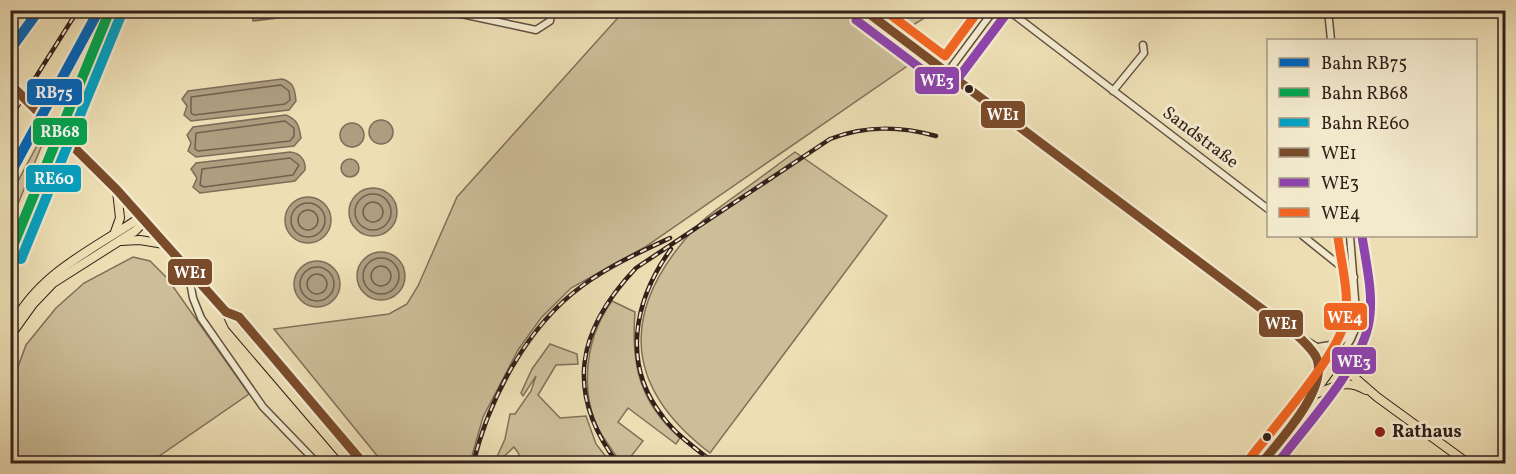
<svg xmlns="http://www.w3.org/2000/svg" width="1516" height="474" font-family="Vollkorn,serif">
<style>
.green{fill:#cdbe9a;stroke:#80705a;stroke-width:1.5}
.water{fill:#ad9e80;stroke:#7c6c58;stroke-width:1.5}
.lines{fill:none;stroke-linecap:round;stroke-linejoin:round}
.shore{stroke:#70604e;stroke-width:1.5}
.minor-casing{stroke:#615041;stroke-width:9}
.major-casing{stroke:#32211b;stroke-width:10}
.minor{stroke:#f3eace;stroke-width:6}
.major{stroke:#eddeb4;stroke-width:8}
.rail-casing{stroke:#32211b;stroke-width:4.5}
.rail{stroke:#f3eace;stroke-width:2;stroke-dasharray:7;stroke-linecap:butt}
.bus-1-casing{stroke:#f3eace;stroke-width:14}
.bus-2-casing{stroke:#f3eace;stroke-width:14}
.bus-3-casing{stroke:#f3eace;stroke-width:14}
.bus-1{stroke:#7a4b2a;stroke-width:9}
.bus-2{stroke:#8e44ad;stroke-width:9}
.bus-3{stroke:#f26522;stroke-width:9}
.rail-1-casing{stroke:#f3eace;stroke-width:15}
.rail-2-casing{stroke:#f3eace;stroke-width:15}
.rail-3-casing{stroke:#f3eace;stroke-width:15}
.rail-1{stroke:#0065bd;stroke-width:10}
.rail-2{stroke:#00a651;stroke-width:10}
.rail-3{stroke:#02a2c5;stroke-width:10}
.bus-dot{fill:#32211b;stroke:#f3eace;stroke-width:2}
.poi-dot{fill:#8f2418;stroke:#f3eace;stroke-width:2}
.labels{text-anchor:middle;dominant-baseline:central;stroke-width:6;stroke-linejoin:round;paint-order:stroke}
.street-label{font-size:18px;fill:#32211b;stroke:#f3eace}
.poi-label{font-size:18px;font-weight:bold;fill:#32211b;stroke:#f3eace;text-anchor:start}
.line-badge{stroke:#f3eace;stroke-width:2}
.badge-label{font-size:16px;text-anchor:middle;font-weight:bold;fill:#fff}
</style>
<rect width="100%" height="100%" fill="#eddeb4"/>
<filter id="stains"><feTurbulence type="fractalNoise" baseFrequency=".00333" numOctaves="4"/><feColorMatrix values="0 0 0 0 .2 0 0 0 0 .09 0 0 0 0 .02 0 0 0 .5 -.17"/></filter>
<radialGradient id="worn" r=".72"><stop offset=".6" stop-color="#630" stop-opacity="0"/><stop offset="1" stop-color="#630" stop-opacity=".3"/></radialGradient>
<g class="green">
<polygon points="624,11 850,11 916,60 645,247 571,288 541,318 518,350 483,417 470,463 383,463 274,329 389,314 407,304 418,286 457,197"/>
<polygon points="878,11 928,11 929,15 904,31"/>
<polygon points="46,129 48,130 11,221 11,194"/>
<path d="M795,152l92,64 -177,237c-92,-70 -88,-149 -11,-229 9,-9 20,-16 29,-23 23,-16 45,-33 67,-49z"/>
<polygon points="133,257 150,261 167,278 249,394 149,463 11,463 11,386 26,345 56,308 84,283"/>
<path d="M612,301l23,11c-4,52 4,90 45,126l-4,6 -48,-36 -10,14 25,19 -17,22c-8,-2 -13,-12 -18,-19 -31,-41 -25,-103 4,-143z"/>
<polygon points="550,344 577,354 578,364 556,365 538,395 560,418 586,416 596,444 611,463 518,463 519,454 514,447 497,463 496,459 505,439 510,414 515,414 531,391 536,376 523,396 521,393 532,369"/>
</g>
<g class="water">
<polygon points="317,11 317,13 253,21 252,11"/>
<path d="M282,79c12,3 13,11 14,22l-7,9 -98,11 -7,-6 3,-9 -5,-7 6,-8z"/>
<path d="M286,115c12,5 13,11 15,23l-7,8 -98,11 -8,-6 3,-8 -4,-8 6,-8z"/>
<circle cx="381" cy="132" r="12"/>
<circle cx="352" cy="135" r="12"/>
<path d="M290,152c10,1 16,8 15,18l-10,11 -95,12 -7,-6 4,-9 -6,-9 5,-6z"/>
<circle cx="350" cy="168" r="9"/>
<circle cx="373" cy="212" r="24"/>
<circle cx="308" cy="220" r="23"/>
<circle cx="381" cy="276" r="24"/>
<circle cx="317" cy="284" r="23"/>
</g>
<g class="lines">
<g class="shore">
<polygon points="281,85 289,91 290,100 285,104 194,115 191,113 191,97"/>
<polygon points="285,121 294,128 294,136 290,141 198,151 195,149 196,133"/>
<polygon points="290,158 299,165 293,175 204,187 200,185 202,169"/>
<circle cx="373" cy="212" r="18"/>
<circle cx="373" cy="212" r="10"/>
<circle cx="308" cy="220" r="17"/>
<circle cx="308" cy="220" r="10"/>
<circle cx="381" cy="276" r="18"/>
<circle cx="381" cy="276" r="10"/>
<circle cx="317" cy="284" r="17"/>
<circle cx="317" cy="284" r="10"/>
</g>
<defs>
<g id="minor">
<polyline points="443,10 536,30 550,21 552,10"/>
<polyline points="1008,10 1268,209"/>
<polyline points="1328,10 1331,40"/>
<polyline points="947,73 994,10"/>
<polyline points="1113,91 1144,53 1143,45"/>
<polyline points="1303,236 1354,277"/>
<polyline points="188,271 193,298 201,318 263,407 318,464"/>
<polyline points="1318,347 1337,344 1354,332"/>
<polyline points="1337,361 1351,339 1357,324 1350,236"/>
</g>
<g id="major">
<polyline points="863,10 1299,337 1330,356 1377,397 1469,464"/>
<polyline points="10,84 117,190 226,312 232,325 351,464"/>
<polyline points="115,232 120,218 117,191"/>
<polyline points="121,241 140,240 164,244"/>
<polyline points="226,312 239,317 364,464"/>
<path d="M10,329c29,-57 81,-78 131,-112"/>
<polyline points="10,336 33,304 53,283 135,231 145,221"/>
<polyline points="1317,389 1337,361"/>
<path d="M1312,395c21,-6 32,-18 54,-5"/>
<path d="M1261,464c17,-23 60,-67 58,-95 -1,-12 -9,-20 -16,-28"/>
</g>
</defs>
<use href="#minor" class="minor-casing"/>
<use href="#major" class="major-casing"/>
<use href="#minor" class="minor"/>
<use href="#major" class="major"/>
<defs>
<g id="rail">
<polyline points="10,118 78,10"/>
<path d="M671,249c-37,51 -50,115 -8,168 14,19 34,32 52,47"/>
<path d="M473,464c16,-65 54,-138 109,-178 27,-20 58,-34 88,-48"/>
<path d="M618,464c-54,-72 -41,-134 18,-196l194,-129c36,-14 70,-13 106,-3"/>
</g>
</defs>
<use href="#rail" class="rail-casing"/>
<use href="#rail" class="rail"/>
<defs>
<g id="bus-1">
<path d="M864,10l435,327c6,6 15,14 18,22 11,31 -38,82 -56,105"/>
<polyline points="10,84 117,190 226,312 239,317 364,464"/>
</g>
<g id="bus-2">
<polyline points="856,20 940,83 948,85 956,81 1004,17"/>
<path d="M1277,464c27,-36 81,-94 91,-137 7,-29 -2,-63 -6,-91"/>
</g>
<g id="bus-3">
<polyline points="884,10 945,56 979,10"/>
<path d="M1251,457c23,-30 88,-103 94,-137 5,-26 -4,-57 -7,-83"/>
</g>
</defs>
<use href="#bus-1" class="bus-1-casing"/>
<use href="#bus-2" class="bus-2-casing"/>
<use href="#bus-3" class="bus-3-casing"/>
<use href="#bus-1" class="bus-1"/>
<use href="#bus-2" class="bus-2"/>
<use href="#bus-3" class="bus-3"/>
<defs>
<g id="rail-1">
<polyline points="10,50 39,10"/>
<polyline points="10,174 99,10"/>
</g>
<polyline id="rail-2" points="10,253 110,10"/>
<polyline id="rail-3" points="21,259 121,15"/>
</defs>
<use href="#rail-1" class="rail-1-casing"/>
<use href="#rail-2" class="rail-2-casing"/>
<use href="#rail-3" class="rail-3-casing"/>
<use href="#rail-1" class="rail-1"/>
<use href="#rail-2" class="rail-2"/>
<use href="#rail-3" class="rail-3"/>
</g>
<g class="bus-dot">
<circle cx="969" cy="89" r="5"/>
<circle cx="1267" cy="437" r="5"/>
</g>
<circle class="poi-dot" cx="1380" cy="432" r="6"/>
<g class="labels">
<g class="street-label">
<text transform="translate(1200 138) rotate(37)">Sandstraße</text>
</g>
<g class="poi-label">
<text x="1392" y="432">Rathaus</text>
</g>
</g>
<g class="line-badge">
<rect x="914" y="66" width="46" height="29" rx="6" fill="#8e44ad"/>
<rect x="26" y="78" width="57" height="28" rx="6" fill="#0065bd"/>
<rect x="980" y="100" width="46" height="29" rx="6" fill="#7a4b2a"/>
<rect x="32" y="117" width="56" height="29" rx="6" fill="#00a651"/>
<rect x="25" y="164" width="57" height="29" rx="6" fill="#02a2c5"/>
<rect x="167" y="258" width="46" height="28" rx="6" fill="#7a4b2a"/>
<rect x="1323" y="302" width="45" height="29" rx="6" fill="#f26522"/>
<rect x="1258" y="309" width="46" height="29" rx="6" fill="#7a4b2a"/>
<rect x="1331" y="346" width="46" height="29" rx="6" fill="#8e44ad"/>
</g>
<g class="badge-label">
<text x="937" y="86">WE3</text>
<text x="54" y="98">RB75</text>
<text x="1003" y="120">WE1</text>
<text x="60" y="137">RB68</text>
<text x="54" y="184">RE60</text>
<text x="190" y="278">WE1</text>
<text x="1345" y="323">WE4</text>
<text x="1281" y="329">WE1</text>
<text x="1354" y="367">WE3</text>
</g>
<rect width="1516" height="474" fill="none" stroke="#eddeb4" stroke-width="36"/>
<rect x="12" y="12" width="1492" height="450" fill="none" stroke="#32211b" stroke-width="3"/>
<rect x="18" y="18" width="1480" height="438" fill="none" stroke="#32211b" stroke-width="1.5"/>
<rect x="1267" y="39" width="210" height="198" fill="#f3eace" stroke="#a69a86" stroke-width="1.5"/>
<rect x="1279" y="58" width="30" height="9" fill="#0065bd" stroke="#a69a86" stroke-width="1.5"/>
<text x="1321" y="69" font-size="18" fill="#32211b">Bahn RB75</text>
<rect x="1279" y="88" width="30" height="9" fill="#00a651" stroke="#a69a86" stroke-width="1.5"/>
<text x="1321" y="99" font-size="18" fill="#32211b">Bahn RB68</text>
<rect x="1279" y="118" width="30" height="9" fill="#02a2c5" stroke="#a69a86" stroke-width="1.5"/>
<text x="1321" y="129" font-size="18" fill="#32211b">Bahn RE60</text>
<rect x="1279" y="148" width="30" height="9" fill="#7a4b2a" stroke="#a69a86" stroke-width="1.5"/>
<text x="1321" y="159" font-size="18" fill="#32211b">WE1</text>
<rect x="1279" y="178" width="30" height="9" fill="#8e44ad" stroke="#a69a86" stroke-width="1.5"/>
<text x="1321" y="189" font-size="18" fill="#32211b">WE3</text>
<rect x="1279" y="208" width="30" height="9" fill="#f26522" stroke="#a69a86" stroke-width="1.5"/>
<text x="1321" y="219" font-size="18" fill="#32211b">WE4</text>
<rect width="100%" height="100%" filter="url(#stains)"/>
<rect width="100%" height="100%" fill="url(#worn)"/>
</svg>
